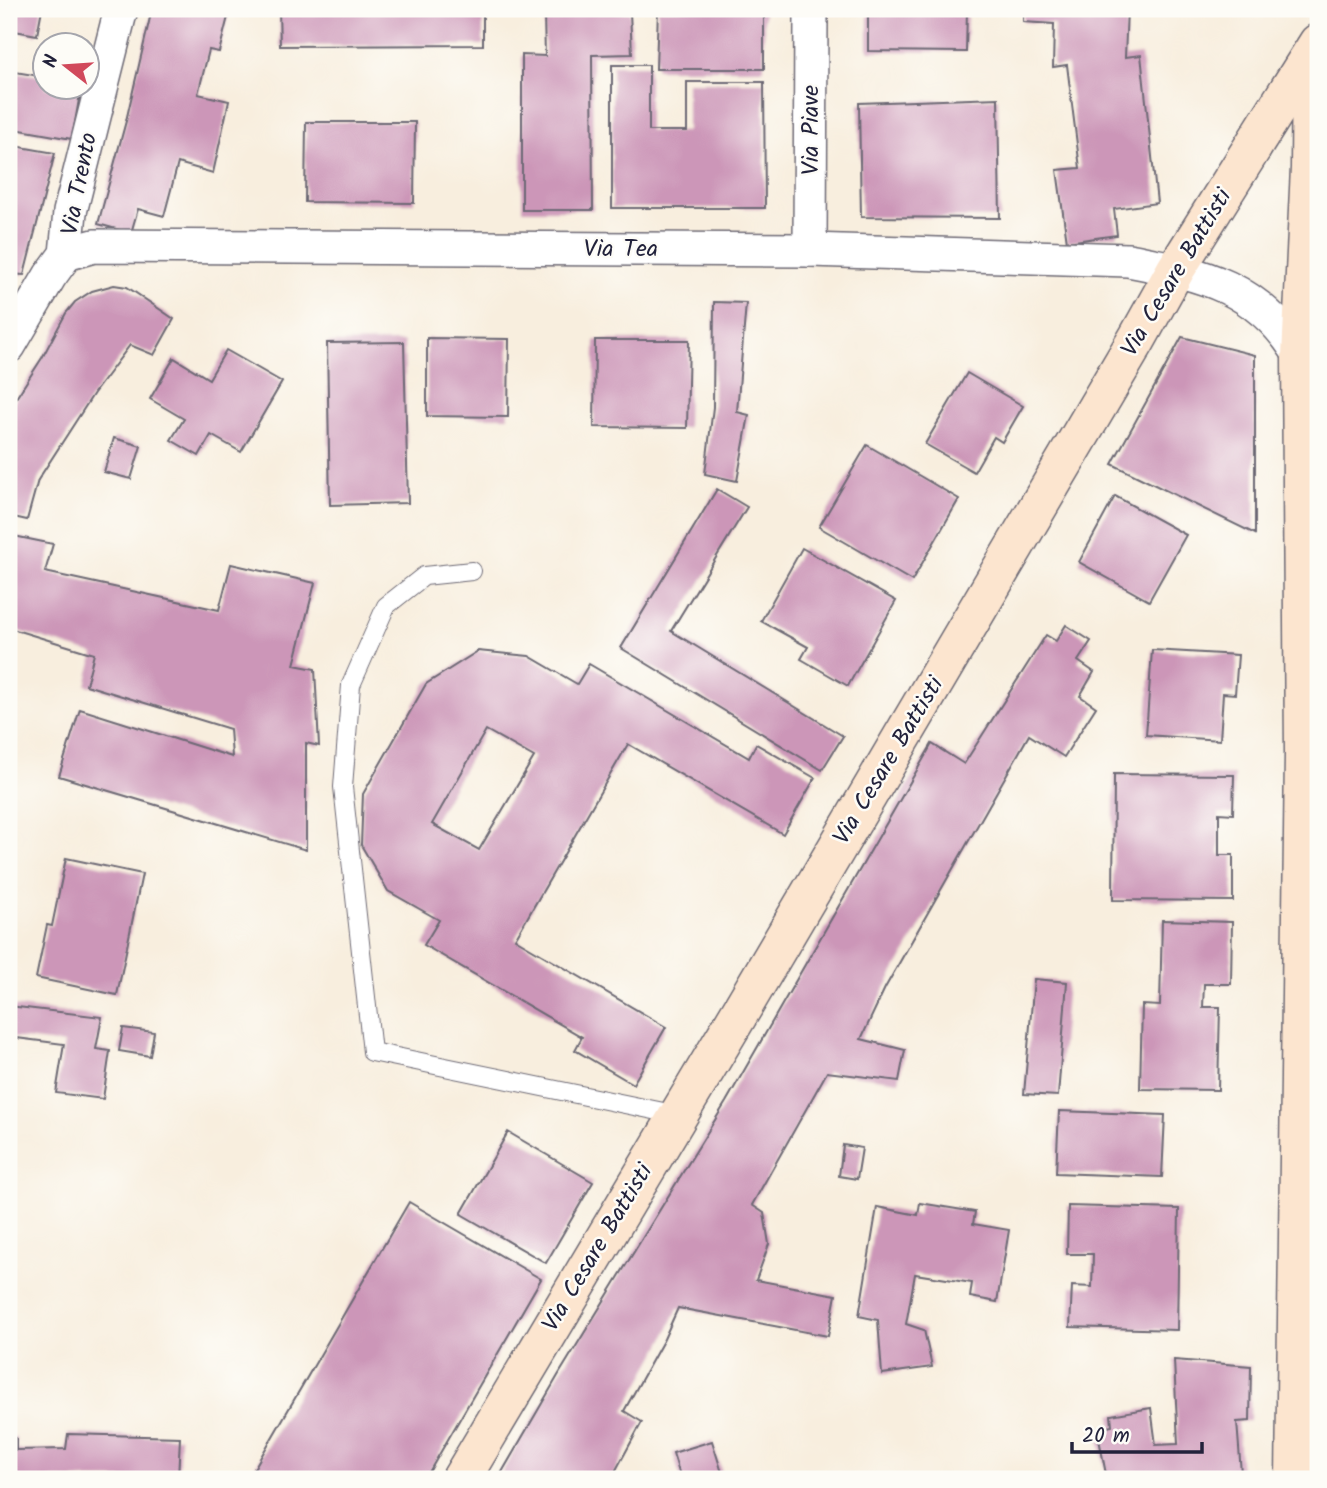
<svg xmlns="http://www.w3.org/2000/svg" width="1327" height="1488" font-family="Kalam,sans-serif">
<style>
.building{fill:#cc96b8;fill-rule:evenodd}
.lines{fill:none;stroke-linecap:round;stroke-linejoin:round}
.lane-casing{stroke:#6d6974;stroke-width:20}
.street-casing{stroke:#6d6974;stroke-width:36}
.secondary-casing{stroke:#6d6974;stroke-width:41}
.lane{stroke:#fff;stroke-width:18}
.street{stroke:#fff;stroke-width:33}
.secondary{stroke:#fce5cf;stroke-width:38}
.labels{text-anchor:middle;dominant-baseline:central;stroke-width:5;stroke-linejoin:round;paint-order:stroke}
.street-label{font-size:24px;fill:#22223b;stroke:#fdfcf7}
</style>
<rect width="100%" height="100%" fill="#fdfcf7"/>
<filter id="ink" filterUnits="userSpaceOnUse"><feTurbulence type="fractalNoise" baseFrequency=".0143" numOctaves="2"/><feDisplacementMap in="SourceGraphic" scale="14" xChannelSelector="R" yChannelSelector="G"/><feConvolveMatrix kernelMatrix="1 2 1 2 8 2 1 2 1" color-interpolation-filters="sRGB"/></filter>
<filter id="wash" filterUnits="userSpaceOnUse"><feTurbulence type="fractalNoise" baseFrequency=".00686" numOctaves="4" result="noise"/><feDisplacementMap in="SourceGraphic" scale="28" xChannelSelector="R" yChannelSelector="G"/><feGaussianBlur stdDeviation="1.57" result="paint"/><feColorMatrix in="noise" values="0 0 0 0 0 0 0 0 0 0 0 0 0 0 0 0 0 1.4 0 .05"/><feComposite in="paint" operator="in"/></filter>
<g filter="url(#wash)">
<rect width="100%" height="100%" fill="#f8eede"/>
<g id="blocks">
<g class="building">
<polygon points="9,9 42,9 37,35 9,30"/>
<polygon points="152,9 230,9 219,52 209,50 198,94 229,101 213,173 178,163 164,216 138,209 131,233 98,224 126,121"/>
<polygon points="279,9 483,9 483,45 280,46"/>
<polygon points="658,9 764,9 764,69 656,69"/>
<polygon points="868,9 967,9 966,52 868,51"/>
<polygon points="1023,9 1127,9 1125,57 1141,55 1157,203 1114,209 1117,235 1067,242 1057,170 1080,168 1067,65 1053,67 1054,24 1023,22"/>
<polygon points="630,12 632,54 592,55 593,210 522,210 522,55 545,56 544,14"/>
<polygon points="612,65 649,65 649,131 687,131 687,82 764,82 765,208 612,208"/>
<polygon points="9,71 46,77 46,88 81,88 72,139 9,128"/>
<polygon points="998,98 1000,218 861,217 859,103"/>
<polygon points="306,122 415,122 414,203 305,202"/>
<polygon points="9,145 55,153 24,275 9,274"/>
<polygon points="114,285 127,287 174,319 154,355 130,345 94,393 38,480 27,520 9,516 9,409 42,358 66,313 75,302 92,291"/>
<polygon points="714,302 746,303 737,412 749,415 737,481 705,474 713,407"/>
<polygon points="1182,337 1255,355 1255,534 1112,464"/>
<polygon points="427,338 509,339 508,417 427,416"/>
<polygon points="595,340 689,340 687,428 594,427"/>
<polygon points="404,342 408,503 330,505 327,343"/>
<polygon points="226,350 282,382 241,452 211,435 199,456 171,440 184,419 150,399 174,358 209,379"/>
<polygon points="967,373 1023,406 1002,442 994,437 974,472 925,444"/>
<polygon points="114,438 141,446 131,479 104,472"/>
<polygon points="867,445 959,499 912,581 819,527"/>
<polygon points="717,489 747,507 671,631 843,736 822,770 621,648"/>
<polygon points="1115,496 1186,535 1149,601 1079,562"/>
<polygon points="9,535 53,544 45,572 219,610 231,564 315,583 294,665 315,669 319,746 306,743 306,850 59,776 80,709 232,757 230,729 86,685 94,654 9,628"/>
<polygon points="802,548 896,601 848,686 801,659 808,647 761,621"/>
<polygon points="1066,625 1091,641 1078,661 1094,672 1080,696 1096,707 1064,757 1029,735 885,988 861,1039 905,1050 899,1081 827,1072 752,1205 764,1213 769,1244 756,1280 836,1295 828,1336 678,1308 664,1339 624,1411 642,1422 611,1479 498,1479 559,1374 726,1102 932,744 964,764 1046,635 1056,641"/>
<polygon points="1152,650 1238,655 1235,694 1223,693 1220,740 1146,735"/>
<path d="M478,651l51,5 48,28 12,-20 160,94 7,-14 59,34 -32,56 -155,-90 -113,195 151,88 -33,57 -58,-34 7,-13 -158,-92 15,-25 -51,-29 -27,-46 2,-51 63,-110zM486,730l48,27 -55,93 -47,-26z"/>
<polygon points="1114,774 1234,775 1233,814 1219,813 1219,855 1233,855 1233,901 1113,900"/>
<polygon points="66,858 142,874 117,995 36,978 47,925 52,926"/>
<polygon points="1162,920 1232,922 1231,984 1204,984 1203,1007 1220,1007 1218,1090 1140,1089 1142,1005 1160,1006"/>
<polygon points="1034,979 1067,982 1058,1096 1024,1094"/>
<polygon points="9,1006 102,1017 96,1049 110,1051 103,1099 56,1093 64,1044 9,1037"/>
<polygon points="123,1028 154,1032 150,1056 119,1051"/>
<polygon points="1059,1111 1165,1115 1162,1177 1056,1173"/>
<polygon points="508,1132 593,1182 546,1263 461,1214"/>
<polygon points="843,1145 862,1148 857,1179 839,1176"/>
<polygon points="409,1202 541,1279 425,1479 248,1479"/>
<polygon points="920,1203 975,1212 973,1224 1009,1230 997,1302 970,1297 972,1283 915,1274 906,1324 924,1330 932,1367 882,1374 878,1320 859,1316 877,1207 918,1215"/>
<polygon points="1068,1206 1179,1209 1177,1330 1070,1327 1072,1286 1092,1287 1093,1254 1067,1254"/>
<polygon points="1174,1360 1251,1366 1250,1421 1237,1422 1241,1473 1236,1479 1107,1479 1097,1429 1112,1426 1111,1415 1151,1408 1156,1445 1178,1444"/>
<polygon points="1313,1384 1318,1384 1318,1471 1312,1472"/>
<polygon points="68,1434 180,1437 178,1479 9,1479 9,1437 16,1438 16,1450 66,1449"/>
<polygon points="712,1441 724,1479 681,1479 673,1453"/>
</g>
</g>
</g>
<g filter="url(#ink)">
<use href="#blocks" fill-opacity="0" stroke="#6d6974" stroke-width="2"/>
<g class="lines">
<defs>
<polyline id="lane" points="472,571 424,576 386,606 351,685 343,787 372,1052 678,1115"/>
<g id="street">
<polyline points="810,250 811,9"/>
<path d="M66,254l28,-8 716,4 318,10c75,14 132,27 173,97"/>
<polyline points="9,346 50,276 66,254 70,212 121,9"/>
</g>
<g id="secondary">
<polyline points="461,1479 743,1007 1137,339 1176,269 1318,43"/>
<polyline points="1295,1479 1304,753 1301,357 1310,168 1311,56"/>
</g>
</defs>
<use href="#lane" class="lane-casing"/>
<use href="#street" class="street-casing"/>
<use href="#secondary" class="secondary-casing"/>
<use href="#lane" class="lane"/>
<use href="#street" class="street"/>
<use href="#secondary" class="secondary"/>
</g>
</g>
<g class="labels">
<g class="street-label">
<text transform="translate(811 130) rotate(-90)">Via Piave</text>
<text transform="translate(80 184) rotate(-79)">Via Trento</text>
<text x="621" y="249">Via Tea</text>
<text transform="translate(1177 273) rotate(-59)">Via Cesare Battisti</text>
<text transform="translate(889 761) rotate(-59)">Via Cesare Battisti</text>
<text transform="translate(598 1248) rotate(-59)">Via Cesare Battisti</text>
</g>
</g>
<rect width="1327" height="1488" fill="none" stroke="#fdfcf7" stroke-width="35"/>
<g transform="translate(66 66) rotate(287)"><circle r="33" fill="#fdfcf7" stroke="#a5a5ac" stroke-width="2"/>
<path d="M0-5L12 26L0 18L-12 26Z" fill="#d1495b"/>
<text y="-10" font-size="19" font-weight="bold" text-anchor="middle" fill="#22223b">N</text>
</g>
<path d="M1072 1442v10h130v-10" fill="none" stroke="#22223b" stroke-width="3.5"/>
<text x="1082" y="1442" font-size="21" fill="#22223b" stroke="#fdfcf7" stroke-width="5" paint-order="stroke">20 m</text>
</svg>
